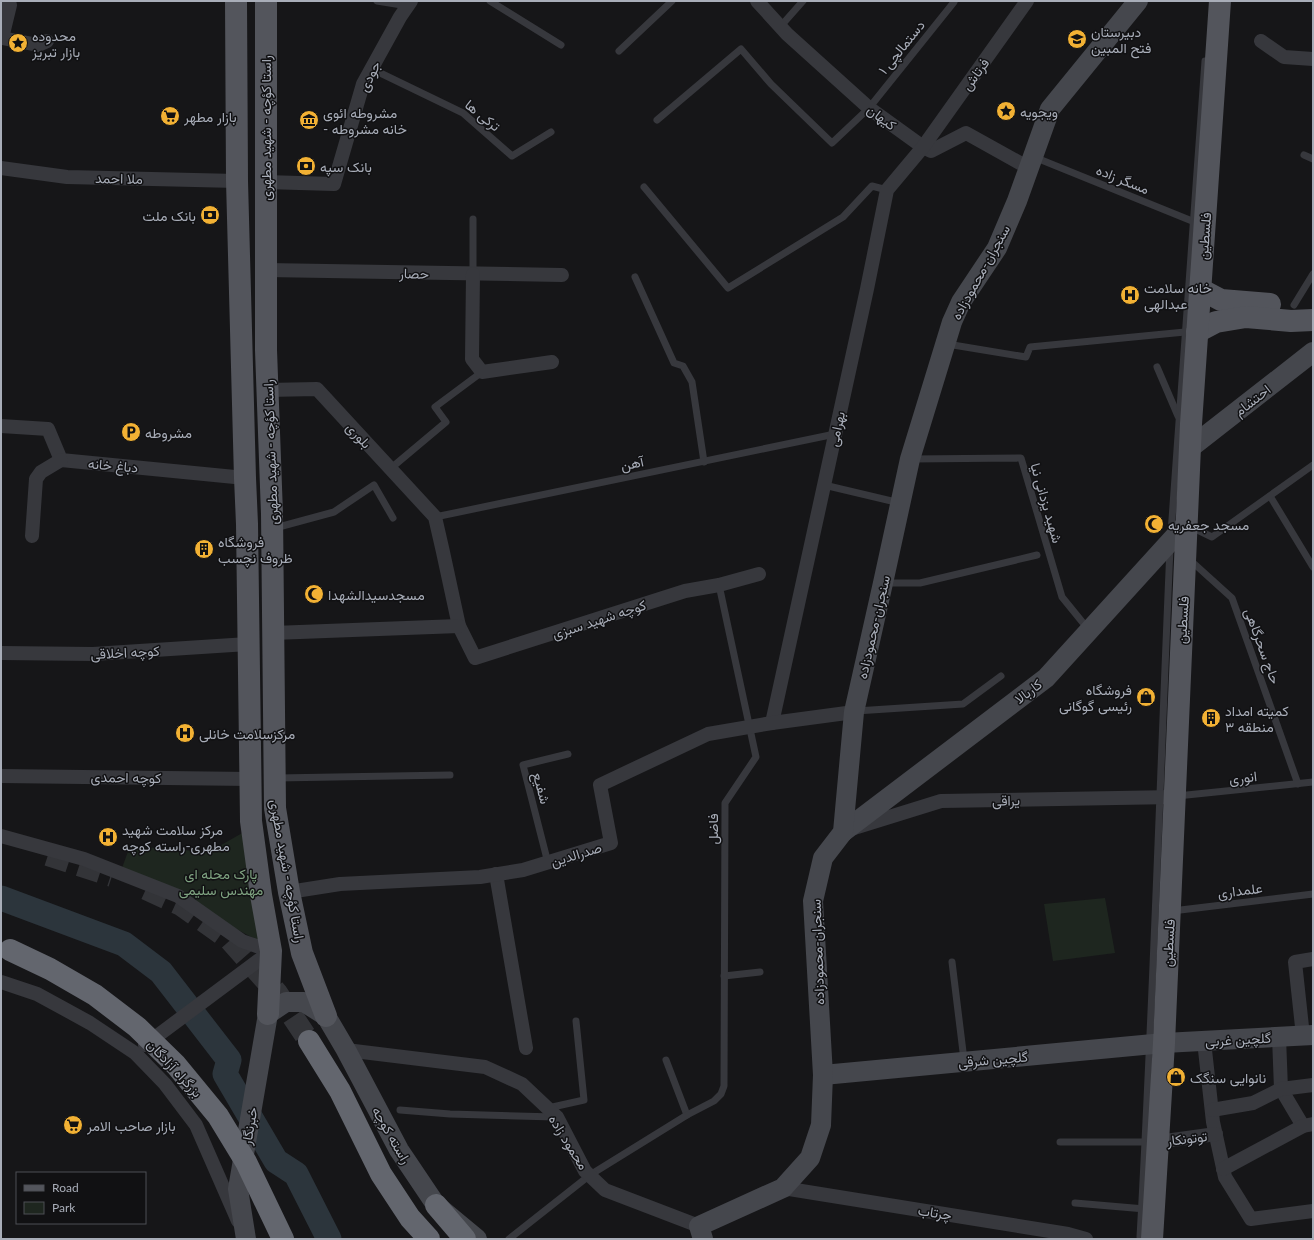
<svg xmlns="http://www.w3.org/2000/svg" width="1314" height="1240" font-family="Lato,Vazirmatn,sans-serif">
<style>
.green{fill:#1e261f}
.lines{fill:none;stroke-linecap:round;stroke-linejoin:round}
.river{stroke:#2c353c;stroke-width:25}
.highway-tunnel{stroke:#333438;stroke-width:22;stroke-dasharray:22 11;stroke-linecap:butt}
.lane{stroke:#37383d;stroke-width:7}
.street{stroke:#37383d;stroke-width:14}
.secondary{stroke:#45474d;stroke-width:20}
.primary{stroke:#53555c;stroke-width:22}
.highway{stroke:#63666e;stroke-width:22}
.labels{text-anchor:middle;dominant-baseline:central;stroke-width:3;stroke-linejoin:round;paint-order:stroke}
.poi-label{font-size:14px;fill:#a8adb8;stroke:#111113;text-anchor:start}
.street-label{font-size:14px;fill:#a8adb8;stroke:#111113}
.park-label{font-size:14px;fill:#7fa381;stroke:#111113}
</style>
<rect width="100%" height="100%" fill="#161618"/>
<g class="green">
<polygon points="244,832 264,941 257,940 122,868 130,846 209,852"/>
<polygon points="1105,898 1115,953 1053,961 1044,904"/>
</g>
<g class="lines">
<polyline class="river" points="1,898 124,944 161,972 229,1060 225,1074 276,1161 296,1174 329,1239"/>
<g class="highway-tunnel">
<polyline points="48,855 112,876"/>
<polyline points="146,889 181,905 230,940 277,993 309,1041"/>
</g>
<g class="lane">
<polyline points="377,1 408,6"/>
<polyline points="490,1 561,45"/>
<polyline points="780,27 803,1"/>
<polyline points="619,51 672,1"/>
<polyline points="372,69 463,113 512,156 551,132"/>
<polyline points="657,120 741,49 771,84 832,143 869,108 954,2"/>
<polyline points="1304,155 1313,159"/>
<polyline points="1034,157 1197,223"/>
<polyline points="644,187 728,288 843,217 872,186 887,190"/>
<polyline points="473,274 473,219"/>
<polyline points="635,277 674,363 683,366 692,382 704,462"/>
<polyline points="1294,305 1313,274"/>
<polyline points="947,344 1026,357 1030,347 1185,332"/>
<polyline points="1157,367 1178,416"/>
<polyline points="912,459 1021,458 1062,597 1088,629"/>
<polyline points="390,469 446,422 435,407 482,372"/>
<polyline points="824,485 900,503"/>
<polyline points="1270,496 1313,567"/>
<polyline points="435,517 835,434"/>
<polyline points="1189,526 1212,537 1313,465"/>
<polyline points="275,528 334,512 374,485 393,518"/>
<polyline points="1171,533 1205,61"/>
<polyline points="1190,560 1232,598 1298,784"/>
<polyline points="885,583 920,583 1037,555"/>
<polyline points="856,711 963,704 1001,676"/>
<polyline points="277,778 450,775"/>
<polyline points="1177,796 1313,782"/>
<polyline points="548,863 523,765 568,754"/>
<polyline points="1172,911 1313,894"/>
<polyline points="952,962 964,1060"/>
<polyline points="724,976 760,972"/>
<polyline points="666,1060 687,1115"/>
<polyline points="548,1108 584,1100 576,1021"/>
<polyline points="400,1110 450,1114 555,1117"/>
<polyline points="1060,1142 1149,1142"/>
<polyline points="1075,1203 1145,1209"/>
<polyline points="509,1239 590,1175 687,1115 714,1101 721,1094 724,1086 725,803 756,757 719,585"/>
<path d="M1141,1239l-1,-2c13,-230 20,-460 30,-689"/>
</g>
<g class="street">
<polyline points="757,1 787,34 869,108 923,147 931,151 966,133 1029,168"/>
<polyline points="1,3 10,5 2,38 38,45 47,41"/>
<polyline points="1261,41 1284,57 1313,59"/>
<polyline points="1,168 67,177 237,181"/>
<polyline points="265,182 334,184 363,84 400,17 411,1"/>
<polyline points="266,270 562,275"/>
<polyline points="473,274 472,359 482,372 552,362"/>
<polyline points="267,390 317,389 435,517 443,552 459,626 475,658 685,591 719,585 759,574"/>
<polyline points="1,426 48,429 61,460 245,478"/>
<polyline points="32,536 36,479 41,472 61,460"/>
<polyline points="273,633 459,626"/>
<polyline points="1,653 93,654 248,644"/>
<polyline points="772,723 867,289 887,190 923,147 1027,1"/>
<polyline points="1,776 250,779"/>
<polyline points="854,828 941,801 1175,797"/>
<polyline points="1,836 84,859 178,896 242,941 271,951"/>
<polyline points="496,874 526,1048"/>
<polyline points="289,892 340,884 480,877 523,870 611,843 600,785 708,734 772,723 854,712"/>
<polyline points="1,982 37,994 90,1023 135,1053 165,1084 196,1125 238,1221"/>
<polyline points="1303,1036 1295,962 1313,959"/>
<polyline points="1279,1037 1281,1089 1303,1126"/>
<polyline points="1204,1041 1213,1122 1225,1177 1251,1219 1313,1211"/>
<polyline points="145,1045 271,951"/>
<polyline points="346,1050 485,1067 522,1084 557,1117 585,1171 605,1190 699,1226"/>
<polyline points="1212,1110 1253,1103 1281,1089 1313,1085"/>
<polyline points="1158,1142 1216,1134"/>
<polyline points="1223,1169 1303,1126 1313,1124"/>
<polyline points="783,1188 1068,1234 1086,1239"/>
</g>
<g class="secondary">
<polyline points="1190,448 1313,352"/>
<polyline points="843,832 1046,678 1187,523"/>
<polyline points="823,1075 1164,1043 1313,1035"/>
<polyline points="246,1239 238,1189 268,1014 286,1002 304,1002 326,1016 346,1050 399,1150 436,1205 477,1239"/>
<polyline points="703,1239 699,1226 783,1188 810,1158 821,1125 823,1075 813,901 823,858 843,832 854,712 883,583 910,459 952,322 961,302 997,248 1017,201 1050,109 1138,1"/>
</g>
<g class="primary">
<polyline points="236,1 237,181 245,478 247,524 251,821 261,895 271,951 268,1014"/>
<polyline points="266,1 266,350 272,514 275,808 289,892 302,953 326,1016"/>
<polyline points="1200,289 1221,300 1270,304"/>
<polyline points="1197,332 1216,322 1246,317 1291,321 1313,320"/>
<polyline points="1152,1239 1164,1043 1191,424 1220,1"/>
</g>
<g class="highway">
<polyline points="10,950 50,969 95,995 137,1027 176,1065 218,1116 246,1162 283,1239"/>
<polyline points="309,1041 340,1091 381,1174 410,1218 429,1239"/>
<polyline points="436,1205 465,1239"/>
</g>
</g>
<defs>
<symbol id="school-disc" viewBox="-11 -11 22 22"><circle r="9.5" fill="#f2b134" stroke="#111113"/><path d="M0-5L7-2L0 1L-7-2ZM-4 1L0 2.5L4 1V4Q0 6-4 4Z" fill="#111"/></symbol>
<symbol id="sight-disc" viewBox="-11 -11 22 22"><circle r="9.5" fill="#f2b134" stroke="#111113"/><path d="M0-6L1.8-2.2L6-1.7L2.9 1.2L3.7 5.4L0 3.3L-3.7 5.4L-2.9 1.2L-6-1.7L-1.8-2.2Z" fill="#111"/></symbol>
<symbol id="supermarket-disc" viewBox="-11 -11 22 22"><circle r="9.5" fill="#f2b134" stroke="#111113"/><path d="M-6-5.5h2.5l.6 2H6L4.5 2H-2.5L-4.4-4H-6ZM-1.5 3.2a1.3 1.3 0 1 0 .1 0ZM3 3.2a1.3 1.3 0 1 0 .1 0Z" fill="#111"/></symbol>
<symbol id="museum-disc" viewBox="-11 -11 22 22"><circle r="9.5" fill="#f2b134" stroke="#111113"/><path d="M0-6L6-3V-2H-6V-3ZM-5-1h2V3h-2ZM-1-1h2V3h-2ZM3-1h2V3H3ZM-6 4H6V6H-6Z" fill="#111"/></symbol>
<symbol id="bank-disc" viewBox="-11 -11 22 22"><circle r="9.5" fill="#f2b134" stroke="#111113"/><path d="M-6-4H6V4H-6ZM0-2.3a2.3 2.3 0 1 0 0 4.6a2.3 2.3 0 1 0 0-4.6Z" fill="#111"/></symbol>
<symbol id="hospital-disc" viewBox="-11 -11 22 22"><circle r="9.5" fill="#f2b134" stroke="#111113"/><path d="M-5-5h3v3.5h4V-5h3V5h-3V1.5h-4V5h-3Z" fill="#111"/></symbol>
<symbol id="parking-disc" viewBox="-11 -11 22 22"><circle r="9.5" fill="#f2b134" stroke="#111113"/><path d="M-3.5-5.5H1a3.5 3.5 0 0 1 0 7H-1V5.5H-3.5ZM-1-3.4V-.6H.8a1.4 1.4 0 0 0 0-2.8Z" fill="#111"/></symbol>
<symbol id="mosque-disc" viewBox="-11 -11 22 22"><circle r="9.5" fill="#f2b134" stroke="#111113"/><path d="M3.5-4.9A6 6 0 1 0 3.5 4.9A5 5 0 1 1 3.5-4.9Z" fill="#111"/></symbol>
<symbol id="building-disc" viewBox="-11 -11 22 22"><circle r="9.5" fill="#f2b134" stroke="#111113"/><path d="M-4-6H4V6H1V3H-1V6H-4ZM-2.5-4.3h1.7v1.8h-1.7ZM.8-4.3h1.7v1.8H.8ZM-2.5-1h1.7V.8h-1.7ZM.8-1h1.7V.8H.8Z" fill="#111"/></symbol>
<symbol id="shop-disc" viewBox="-11 -11 22 22"><circle r="9.5" fill="#f2b134" stroke="#111113"/><path d="M-5-2.5h2.3a2.7 3.5 0 0 1 5.4 0H5L5.5 6h-11ZM-1.5-2.5h3a1.5 2.3 0 0 0-3 0Z" fill="#111"/></symbol>
</defs>
<g fill-rule="evenodd">
<use href="#school-disc" x="1066" y="28" width="22" height="22"/>
<use href="#sight-disc" x="7" y="32" width="22" height="22"/>
<use href="#sight-disc" x="995" y="100" width="22" height="22"/>
<use href="#supermarket-disc" x="159" y="105" width="22" height="22"/>
<use href="#museum-disc" x="298" y="109" width="22" height="22"/>
<use href="#bank-disc" x="295" y="155" width="22" height="22"/>
<use href="#bank-disc" x="199" y="204" width="22" height="22"/>
<use href="#hospital-disc" x="1119" y="284" width="22" height="22"/>
<use href="#parking-disc" x="120" y="421" width="22" height="22"/>
<use href="#mosque-disc" x="1143" y="513" width="22" height="22"/>
<use href="#building-disc" x="193" y="538" width="22" height="22"/>
<use href="#mosque-disc" x="303" y="583" width="22" height="22"/>
<use href="#shop-disc" x="1135" y="686" width="22" height="22"/>
<use href="#building-disc" x="1200" y="707" width="22" height="22"/>
<use href="#hospital-disc" x="174" y="722" width="22" height="22"/>
<use href="#hospital-disc" x="97" y="826" width="22" height="22"/>
<use href="#shop-disc" x="1165" y="1066" width="22" height="22"/>
<use href="#supermarket-disc" x="62" y="1114" width="22" height="22"/>
</g>
<g class="labels">
<g class="poi-label">
<text x="1091" y="31">دبیرستان<tspan x="1091" dy="16">فتح المبین</tspan></text>
<text x="32" y="35">محدوده<tspan x="32" dy="16">بازار تبریز</tspan></text>
<text x="1020" y="111">ویجویه</text>
<text x="323" y="112">مشروطه ائوی<tspan x="323" dy="16">- خانه مشروطه</tspan></text>
<text x="184" y="116">بازار مطهر</text>
<text x="320" y="166">بانک سپه</text>
<text x="196" y="215" text-anchor="end">بانک ملت</text>
<text x="1144" y="287">خانه سلامت<tspan x="1144" dy="16">عبدالهی</tspan></text>
<text x="145" y="432">مشروطه</text>
<text x="1168" y="524">مسجد جعفریه</text>
<text x="218" y="541">فروشگاه<tspan x="218" dy="16">ظروف نچسب</tspan></text>
<text x="328" y="594">مسجدسیدالشهدا</text>
<text x="1132" y="689" text-anchor="end">فروشگاه<tspan x="1132" dy="16">رئیسی گوگانی</tspan></text>
<text x="1225" y="710">کمیته امداد<tspan x="1225" dy="16">منطقه ۳</tspan></text>
<text x="199" y="733">مرکزسلامت خانلی</text>
<text x="122" y="829">مرکز سلامت شهید<tspan x="122" dy="16">مطهری-راسته کوچه</tspan></text>
<text x="1190" y="1077">نانوایی سنگک</text>
<text x="87" y="1125">بازار صاحب الامر</text>
</g>
<g class="street-label">
<text transform="translate(901 47) rotate(-51)">دستمالچی ۱</text>
<text transform="translate(975 74) rotate(-54)">فرتاش</text>
<text transform="translate(369 76) rotate(-64)">جودی</text>
<text transform="translate(483 115) rotate(39)">ترکی ها</text>
<text transform="translate(882 117) rotate(37)">کیهان</text>
<text transform="translate(265 128) rotate(-90)">راستا کؤچه - شهید مطهری</text>
<text transform="translate(119 178) rotate(1)">ملا احمد</text>
<text transform="translate(1123 179) rotate(22)">مسگر زاده</text>
<text transform="translate(1204 236) rotate(-86)">فلسطین</text>
<text transform="translate(980 272) rotate(-61)">سنجران-محمودزاده</text>
<text transform="translate(414 273) rotate(1)">حصار</text>
<text transform="translate(1252 400) rotate(-38)">احتشام</text>
<text transform="translate(836 429) rotate(-78)">بهرامی</text>
<text transform="translate(359 435) rotate(47)">بلوری</text>
<text transform="translate(270 452) rotate(-92)">راستا کؤچه - شهید مطهری</text>
<text transform="translate(632 463) rotate(-12)">آهن</text>
<text transform="translate(113 465) rotate(5)">دباغ خانه</text>
<text transform="translate(1047 503) rotate(74)">شهید یزدانی نیا</text>
<text transform="translate(599 619) rotate(-18)">کوچه شهید سبزی</text>
<text transform="translate(1182 620) rotate(-87)">فلسطین</text>
<text transform="translate(873 627) rotate(-77)">سنجران-محمودزاده</text>
<text transform="translate(1263 646) rotate(70)">حاج سحرگاهی</text>
<text transform="translate(125 652) rotate(-3)">کوچه اخلاقی</text>
<text transform="translate(1028 691) rotate(-37)">کاربالا</text>
<text transform="translate(126 777) rotate(1)">کوچه احمدی</text>
<text transform="translate(1243 777) rotate(-6)">انوری</text>
<text transform="translate(542 788) rotate(75)">شفیع</text>
<text transform="translate(1006 800) rotate(-1)">یراقی</text>
<text transform="translate(712 829) rotate(-90)">فاضل</text>
<text transform="translate(576 854) rotate(-17)">صدرالدین</text>
<text transform="translate(288 871) rotate(80)">راستا کؤچه - شهید مطهری</text>
<text transform="translate(1240 890) rotate(-7)">علمداری</text>
<text transform="translate(1168 943) rotate(-87)">فلسطین</text>
<text transform="translate(817 952) rotate(-92)">سنجران-محمودزاده</text>
<text transform="translate(1238 1039) rotate(-3)">گلچین غربی</text>
<text transform="translate(993 1059) rotate(-5)">گلچین شرقی</text>
<text transform="translate(175 1068) rotate(47)">بزرگراه آزادگان</text>
<text transform="translate(249 1126) rotate(-80)">خبرنگار</text>
<text transform="translate(392 1135) rotate(60)">راسته کوچه</text>
<text transform="translate(1187 1138) rotate(-7)">توتونکار</text>
<text transform="translate(569 1142) rotate(58)">محمود زاده</text>
<text transform="translate(935 1212) rotate(9)">چرتاب</text>
</g>
<g class="park-label">
<text x="221" y="873">پارک محله ای<tspan x="221" dy="16">مهندس سلیمی</tspan></text>
</g>
</g>
<rect width="1314" height="1240" fill="none" stroke="#a8adb8" stroke-width="4"/>
<rect x="16" y="1172" width="130" height="52" fill="#111113" stroke="#4d4f55"/>
<rect x="24" y="1185" width="20" height="6" fill="#53555c" stroke="#4d4f55"/>
<text x="52" y="1192" font-size="12" fill="#a8adb8">Road</text>
<rect x="24" y="1202" width="20" height="12" fill="#1e261f" stroke="#4d4f55"/>
<text x="52" y="1212" font-size="12" fill="#a8adb8">Park</text>
</svg>
